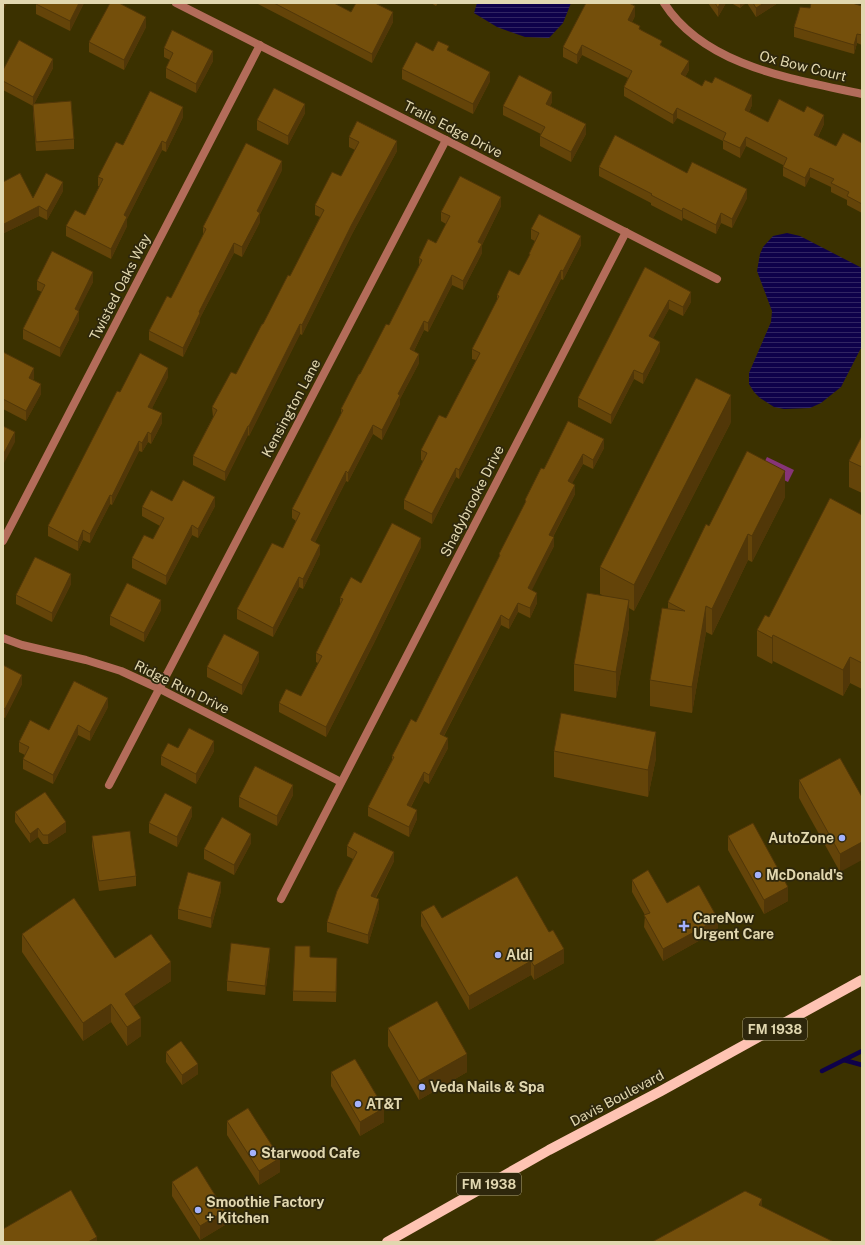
<svg xmlns="http://www.w3.org/2000/svg" width="865" height="1245" font-family="'Public Sans',sans-serif">
<style>
.garden{fill:#863477}
.water{fill:url(#water-rules)}
.lines{fill:none;stroke-linecap:round;stroke-linejoin:round}
.stream{stroke:#0e014a;stroke-width:4.5}
.minor{stroke:#b36c5a;stroke-width:8}
.primary{stroke:#fec3b3;stroke-width:10}
.wall{fill:#644409}
.shaded-wall{fill:#513708}
.building{fill:#744f0b;stroke:#513708}
.poi-dot{fill:#a4b2fc;stroke:#2e270c;stroke-width:1.5}
.labels{text-anchor:middle;dominant-baseline:central;stroke-width:3.5;stroke-linejoin:round;paint-order:stroke}
.shield{fill:#2e270c;stroke:#aba27e;stroke-width:1}
.shield-label{font-size:13px;font-weight:bold;fill:#e1d7af}
.street-label{font-size:14px;fill:#e1d7af;stroke:#2e270c}
.poi-label{font-size:14px;font-weight:bold;fill:#e1d7af;stroke:#2e270c;text-anchor:start}
</style>
<defs>
<pattern id="water-rules" width="6" height="5" patternUnits="userSpaceOnUse"><rect width="6" height="5" fill="#0e014a"/><path d="M0 2.5h6" fill="none" stroke="#312562"/></pattern>
</defs>
<rect width="100%" height="100%" fill="#3b3100"/>
<polygon class="garden" points="767,457 794,470 788,482 761,469"/>
<g class="water">
<polygon points="477,3 571,3 563,23 549,38 525,37 497,27 474,13"/>
<polygon points="787,233 800,236 862,268 862,346 841,387 821,403 810,408 784,409 774,407 760,398 754,392 749,384 749,373 771,322 772,311 757,271 760,254 763,247 773,236"/>
</g>
<g class="lines">
<g class="stream">
<polyline points="844,1060 862,1065"/>
<polyline points="822,1071 862,1051"/>
</g>
<g class="minor">
<polyline points="176,3 446,140 717,279"/>
<path d="M664,3c41,64 130,76 198,91"/>
<polyline points="3,541 260,45"/>
<polyline points="3,638 22,645 86,660 121,671 160,689 341,782"/>
<polyline points="109,785 446,140"/>
<polyline points="281,899 626,232"/>
</g>
<polyline class="primary" points="387,1242 549,1150 661,1091 862,980"/>
</g>
<g class="wall">
<polygon points="84,3 70,31 36,14 36,4"/>
<polygon points="256,3 334,3 351,12 393,22 372,63"/>
<polygon points="431,3 438,3 436,6"/>
<polygon points="708,3 726,3 718,17"/>
<polygon points="731,3 746,3 740,8"/>
<polygon points="747,3 778,3 756,17"/>
<polygon points="862,6 862,45 857,43 854,54 794,37 794,27 810,8"/>
<polygon points="635,16 632,22 640,29 662,46 689,70 685,77 702,86 752,105 749,112 768,122 824,124 818,137 836,146 862,143 862,213 847,205 847,200 831,192 831,187 810,177 805,187 783,176 783,165 746,146 740,158 723,149 723,141 677,118 673,124 624,96 624,87 628,78 582,55 577,64 563,57 563,47"/>
<polygon points="146,27 124,70 89,52 89,42"/>
<polygon points="164,48 213,61 196,93 166,78 166,68 170,60 164,57"/>
<polygon points="433,51 449,51 490,81 473,114 402,79 402,69"/>
<polygon points="53,68 34,104 74,139 74,149 36,151 33,113 33,106 3,90 3,70"/>
<polygon points="552,102 550,106 586,134 571,162 540,146 540,136 541,134 503,115 503,106"/>
<polygon points="305,113 288,145 257,130 257,120"/>
<polygon points="183,117 166,152 162,150 127,219 127,226 111,259 66,236 66,226 85,215 100,187 98,186 98,177 123,145"/>
<polygon points="349,137 397,151 352,234 302,335 300,334 249,436 248,435 225,481 193,465 193,456 213,417 212,407 236,374 263,324 290,276 320,217 315,215 315,205 341,176 355,150 349,147"/>
<polygon points="599,167 687,173 747,198 732,228 721,223 716,234 683,218 682,221 651,205 651,203 599,176"/>
<polygon points="282,170 260,214 260,222 242,257 234,253 200,318 200,322 183,357 149,340 149,331 171,298 203,235 203,227"/>
<polygon points="3,182 33,198 63,191 47,220 39,216 4,233 3,232"/>
<polygon points="501,206 482,245 482,253 463,290 452,285 428,332 424,330 414,351 419,363 400,399 400,404 382,440 373,434 348,482 346,481 315,542 320,554 303,589 299,587 273,637 237,619 237,609 283,548 296,521 292,518 292,509 341,414 341,409 389,325 419,266 419,258 436,243 446,224 441,221 441,212"/>
<polygon points="531,229 581,245 563,280 561,279 459,479 456,477 432,524 404,509 404,500 423,461 421,460 421,450 446,418 476,360 472,359 472,349 497,302 497,295 519,275 529,257 529,254 535,241 531,239"/>
<polygon points="645,267 691,302 683,316 669,309 653,338 660,351 643,384 634,379 611,424 578,407 578,398"/>
<polygon points="37,281 93,282 78,310 79,320 60,357 23,339 23,329 42,292 37,290"/>
<polygon points="3,352 34,378 33,380 41,394 26,421 3,409"/>
<polygon points="168,377 152,408 162,423 151,444 148,442 142,452 139,451 112,505 110,504 90,543 83,540 78,551 48,536 48,526 120,392"/>
<polygon points="568,421 604,448 593,469 583,464 572,483 575,494 553,537 554,546 531,590 537,603 530,618 518,612 509,629 501,625 444,736 448,748 429,784 424,781 411,807 417,819 409,837 368,816 368,807 392,760 392,756 416,722 499,557 499,554 525,504 525,500 544,469"/>
<polygon points="731,422 634,611 629,608 629,627 616,698 574,691 574,664 604,596 600,594 600,567"/>
<polygon points="862,436 862,493 849,487 849,461"/>
<polygon points="785,497 752,562 748,560 712,635 706,632 692,713 650,706 650,680 668,608 668,602 709,526"/>
<polygon points="172,501 215,506 198,538 192,535 166,585 132,568 132,558 153,539 160,526 142,516 142,507"/>
<polygon points="862,515 862,689 850,683 843,696 773,661 772,664 757,656 757,630"/>
<polygon points="421,547 373,645 326,737 279,712 279,703 301,696 318,663 316,662 316,653 340,605 340,598 361,583"/>
<polygon points="71,584 52,622 16,604 16,595"/>
<polygon points="161,610 144,642 110,625 110,616"/>
<polygon points="259,661 242,695 207,677 207,667"/>
<polygon points="3,665 22,684 5,718 3,717"/>
<polygon points="108,707 90,741 78,735 53,784 23,769 23,759 25,755 19,752 19,742"/>
<polygon points="178,748 214,751 196,784 161,765 161,756"/>
<polygon points="554,751 656,758 648,797 554,777"/>
<polygon points="799,780 862,797 840,872 799,798"/>
<polygon points="293,795 277,826 239,807 239,797"/>
<polygon points="15,812 66,832 48,844 43,844 38,837 30,843 15,822"/>
<polygon points="192,816 177,847 149,833 149,823"/>
<polygon points="92,836 136,876 136,886 99,891 92,846"/>
<polygon points="728,836 788,901 764,914 728,850"/>
<polygon points="251,843 234,875 204,859 204,849"/>
<polygon points="347,846 394,861 376,898 379,908 368,944 327,932 327,922 353,859 347,856"/>
<polygon points="632,880 667,903 718,930 663,961 644,927 645,915 632,892"/>
<polygon points="221,891 211,928 178,919 178,909"/>
<polygon points="421,912 442,918 564,963 534,980 531,975 469,1010 421,926"/>
<polygon points="22,934 115,958 171,981 133,1006 141,1036 127,1046 111,1022 83,1041 22,952"/>
<polygon points="270,957 265,995 227,991 227,981"/>
<polygon points="310,957 337,967 336,1002 293,1001 293,991"/>
<polygon points="388,1028 467,1072 419,1100 388,1046"/>
<polygon points="166,1052 198,1074 182,1085 166,1062"/>
<polygon points="331,1072 384,1122 360,1136 331,1086"/>
<polygon points="227,1121 280,1172 259,1185 227,1135"/>
<polygon points="172,1182 225,1225 200,1240 172,1196"/>
</g>
<g class="shaded-wall">
<polygon points="3,3 7,3 3,11"/>
<polygon points="79,3 84,3 70,31 70,21"/>
<polygon points="720,3 726,3 718,17 718,8"/>
<polygon points="740,3 746,3 740,8"/>
<polygon points="764,3 778,3 756,17 756,8"/>
<polygon points="635,6 635,16 628,29 628,20"/>
<polygon points="393,12 393,22 372,63 372,54"/>
<polygon points="146,17 146,27 124,70 124,60"/>
<polygon points="857,34 857,43 854,54 854,45"/>
<polygon points="582,45 582,55 577,64 577,55"/>
<polygon points="213,51 213,61 196,93 196,84"/>
<polygon points="53,59 53,68 33,106 33,97"/>
<polygon points="689,61 689,70 681,84 681,74"/>
<polygon points="490,72 490,81 473,114 473,104"/>
<polygon points="552,92 552,102 546,114 546,104"/>
<polygon points="752,95 752,105 745,120 745,110"/>
<polygon points="305,104 305,113 288,145 288,136"/>
<polygon points="183,107 183,117 166,152 166,143"/>
<polygon points="677,108 677,118 673,124 673,115"/>
<polygon points="824,115 824,124 814,144 814,135"/>
<polygon points="586,124 586,134 571,162 571,152"/>
<polygon points="746,137 746,146 740,158 740,148"/>
<polygon points="162,141 162,150 127,219 127,226 111,259 111,249 124,215"/>
<polygon points="397,141 397,151 352,234 302,335 302,325 352,224"/>
<polygon points="282,161 282,170 260,214 260,222 242,257 242,247 257,211"/>
<polygon points="810,168 810,177 805,187 805,178"/>
<polygon points="63,182 63,191 47,220 47,211"/>
<polygon points="747,189 747,198 732,228 732,219"/>
<polygon points="501,197 501,206 482,245 482,253 463,290 463,281 478,242"/>
<polygon points="39,206 39,216 4,233 4,224"/>
<polygon points="683,208 683,218 682,221 682,211"/>
<polygon points="721,213 721,223 716,234 716,225"/>
<polygon points="581,236 581,245 563,280 563,271"/>
<polygon points="234,243 234,253 200,318 200,322 183,357 183,348 199,312"/>
<polygon points="561,270 561,279 459,479 459,470"/>
<polygon points="93,272 93,282 75,318 75,309"/>
<polygon points="452,275 452,285 428,332 428,323"/>
<polygon points="691,292 691,302 683,316 683,307"/>
<polygon points="669,300 669,309 649,346 649,336"/>
<polygon points="79,311 79,320 60,357 60,348"/>
<polygon points="424,321 424,330 410,359 410,349"/>
<polygon points="300,324 300,334 249,436 249,426"/>
<polygon points="660,342 660,351 643,384 643,374"/>
<polygon points="419,354 419,363 400,399 400,404 382,440 382,430 398,394"/>
<polygon points="34,368 34,378 29,387 29,378"/>
<polygon points="168,368 168,377 148,416 148,407"/>
<polygon points="634,370 634,379 611,424 611,415"/>
<polygon points="41,384 41,394 26,421 26,411"/>
<polygon points="731,395 731,422 634,611 634,585"/>
<polygon points="162,413 162,423 151,444 151,434"/>
<polygon points="373,425 373,434 348,482 348,473"/>
<polygon points="248,426 248,435 225,481 225,472"/>
<polygon points="15,432 15,442 3,465 3,455"/>
<polygon points="148,432 148,442 142,452 142,443"/>
<polygon points="604,439 604,448 593,469 593,460"/>
<polygon points="139,441 139,451 112,505 112,496"/>
<polygon points="583,454 583,464 568,491 568,481"/>
<polygon points="456,468 456,477 432,524 432,514"/>
<polygon points="346,471 346,481 311,550 311,540"/>
<polygon points="785,471 785,497 752,562 752,536"/>
<polygon points="575,485 575,494 549,544 549,535"/>
<polygon points="110,495 110,504 90,543 90,534"/>
<polygon points="215,497 215,506 198,538 198,529"/>
<polygon points="192,525 192,535 166,585 166,576"/>
<polygon points="83,530 83,540 78,551 78,542"/>
<polygon points="748,534 748,560 712,635 712,609"/>
<polygon points="554,537 554,546 528,598 528,588"/>
<polygon points="421,538 421,547 373,645 326,737 326,727"/>
<polygon points="320,545 320,554 303,589 303,579"/>
<polygon points="71,574 71,584 52,622 52,613"/>
<polygon points="299,577 299,587 273,637 273,628"/>
<polygon points="537,593 537,603 530,618 530,608"/>
<polygon points="161,600 161,610 144,642 144,633"/>
<polygon points="629,600 629,627 616,698 616,672"/>
<polygon points="518,603 518,612 509,629 509,620"/>
<polygon points="706,606 706,632 692,713 692,687"/>
<polygon points="501,615 501,625 440,743 440,734"/>
<polygon points="773,635 773,661 772,664 772,638"/>
<polygon points="259,652 259,661 242,695 242,685"/>
<polygon points="850,657 850,683 843,696 843,670"/>
<polygon points="22,675 22,684 5,718 5,709"/>
<polygon points="108,698 108,707 90,741 90,732"/>
<polygon points="78,725 78,735 53,784 53,775"/>
<polygon points="656,732 656,758 648,797 648,770"/>
<polygon points="448,738 448,748 429,784 429,775"/>
<polygon points="214,741 214,751 196,784 196,774"/>
<polygon points="424,772 424,781 407,814 407,805"/>
<polygon points="293,785 293,795 277,826 277,816"/>
<polygon points="192,807 192,816 177,847 177,837"/>
<polygon points="417,810 417,819 409,837 409,827"/>
<polygon points="66,822 66,832 48,844 48,835"/>
<polygon points="38,828 38,837 30,843 30,834"/>
<polygon points="251,834 251,843 234,875 234,865"/>
<polygon points="862,842 862,860 840,872 840,854"/>
<polygon points="394,852 394,861 371,906 371,896"/>
<polygon points="221,882 221,891 211,928 211,918"/>
<polygon points="788,887 788,901 764,914 764,900"/>
<polygon points="379,899 379,908 368,944 368,935"/>
<polygon points="718,919 718,930 663,961 663,949"/>
<polygon points="270,948 270,957 265,995 265,986"/>
<polygon points="564,949 564,963 534,980 534,966"/>
<polygon points="531,961 531,975 469,1010 469,996"/>
<polygon points="171,962 171,981 125,1012 125,994"/>
<polygon points="111,1004 111,1022 83,1041 83,1023"/>
<polygon points="141,1018 141,1036 127,1046 127,1027"/>
<polygon points="467,1054 467,1072 419,1100 419,1081"/>
<polygon points="198,1064 198,1074 182,1085 182,1075"/>
<polygon points="384,1108 384,1122 360,1136 360,1122"/>
<polygon points="280,1158 280,1172 259,1185 259,1171"/>
<polygon points="762,1199 762,1216 759,1205"/>
<polygon points="225,1211 225,1225 200,1240 200,1226"/>
<polygon points="97,1237 97,1242 88,1242"/>
</g>
<g class="building">
<polygon points="37,3 79,3 70,21 36,4"/>
<polygon points="110,3 119,3 146,17 124,60 89,42"/>
<polygon points="274,3 334,3 351,12 356,3 375,3 393,12 372,54"/>
<polygon points="586,3 629,3 635,6 628,20 640,26 639,29 662,41 660,45 689,61 681,74 702,86 705,80 712,83 715,77 752,95 745,110 768,122 779,99 804,112 807,106 824,115 814,135 836,146 843,133 862,143 862,204 847,196 849,192 831,183 834,179 810,168 805,178 783,167 787,158 746,137 740,148 723,140 726,133 677,108 673,115 624,87 632,71 582,45 577,55 563,47"/>
<polygon points="715,3 720,3 718,8"/>
<polygon points="753,3 764,3 756,8"/>
<polygon points="811,3 852,3 862,6 862,35 857,34 854,45 794,27 800,7 810,8"/>
<polygon points="172,30 213,51 196,84 166,68 173,53 164,48"/>
<polygon points="19,40 53,59 33,97 3,81 3,70"/>
<polygon points="438,41 449,46 447,50 490,72 473,104 402,69 416,42 433,51"/>
<polygon points="519,75 552,92 546,104 586,124 571,152 540,136 545,127 503,106"/>
<polygon points="274,88 305,104 288,136 257,120"/>
<polygon points="150,91 183,107 166,143 162,141 124,215 127,217 111,249 66,226 75,210 85,215 103,179 98,177 116,142 123,145"/>
<polygon points="71,101 74,139 36,142 33,104"/>
<polygon points="357,121 397,141 352,224 302,325 300,324 249,426 248,426 225,472 193,456 217,410 212,407 231,372 236,374 262,324 263,324 288,275 290,276 324,210 315,205 332,172 341,176 359,142 349,137"/>
<polygon points="615,135 687,173 692,162 747,189 732,219 721,213 716,225 683,208 682,211 651,195 652,194 599,167"/>
<polygon points="246,143 282,161 257,211 260,213 242,247 234,243 199,312 200,313 183,348 149,331 167,296 171,298 206,229 203,227"/>
<polygon points="20,173 33,198 46,173 63,182 47,211 39,206 4,224 3,222 3,182"/>
<polygon points="460,176 501,197 478,242 482,244 463,281 452,275 428,323 424,321 410,349 419,354 398,394 400,395 382,430 373,425 348,473 346,471 311,540 320,545 303,579 299,577 273,628 237,609 272,543 283,548 300,513 292,509 343,410 341,409 359,374 360,374 386,324 389,325 422,260 419,258 428,239 436,243 450,216 441,212"/>
<polygon points="539,214 581,236 563,271 561,270 459,470 456,468 432,514 404,500 427,453 421,450 439,415 446,418 480,353 472,349 499,296 497,295 509,270 519,275 530,254 529,254 539,233 531,229"/>
<polygon points="52,251 93,272 75,309 79,311 60,348 23,329 45,285 37,281"/>
<polygon points="645,267 691,292 683,307 669,300 649,336 660,342 643,374 634,370 611,415 578,398"/>
<polygon points="3,352 34,368 29,378 41,384 26,411 3,399"/>
<polygon points="140,353 168,368 148,407 162,413 151,434 148,432 142,443 139,441 112,496 110,495 90,534 83,530 78,542 48,526 117,391 120,392"/>
<polygon points="696,378 731,395 634,585 600,567"/>
<polygon points="568,421 604,439 593,460 583,454 568,481 575,485 549,535 554,537 528,588 537,593 530,608 518,603 509,620 501,615 440,734 448,738 429,775 424,772 407,805 417,810 409,827 368,807 394,757 392,756 411,719 416,722 500,555 499,554 526,501 525,500 541,468 544,469"/>
<polygon points="3,426 15,432 3,455"/>
<polygon points="862,436 862,467 849,461"/>
<polygon points="747,451 785,471 752,536 748,534 712,609 706,606 692,687 650,680 662,608 685,611 668,602 706,524 709,526"/>
<polygon points="183,480 215,497 198,529 192,525 166,576 132,558 144,535 153,539 164,518 142,507 151,490 172,501"/>
<polygon points="830,498 862,515 862,663 850,657 843,670 773,635 772,638 757,630 765,615 769,617"/>
<polygon points="392,523 421,538 373,635 326,727 279,703 286,689 301,696 322,656 316,653 343,599 340,598 351,577 361,583"/>
<polygon points="35,557 71,574 52,613 16,595"/>
<polygon points="127,583 161,600 144,633 110,616"/>
<polygon points="587,593 629,600 616,672 574,664"/>
<polygon points="224,634 259,652 242,685 207,667"/>
<polygon points="3,665 22,675 5,709 3,708"/>
<polygon points="74,681 108,698 90,732 78,725 53,775 23,759 29,747 19,742 30,720 49,730"/>
<polygon points="561,713 656,732 648,770 554,751"/>
<polygon points="189,728 214,741 196,774 161,756 168,743 178,748"/>
<polygon points="840,758 862,797 862,842 840,854 799,780"/>
<polygon points="255,766 293,785 277,816 239,797"/>
<polygon points="45,792 66,822 48,835 43,835 38,828 30,834 15,812"/>
<polygon points="165,793 192,807 177,837 149,823"/>
<polygon points="222,817 251,834 234,865 204,849"/>
<polygon points="753,823 788,887 764,900 728,836"/>
<polygon points="130,831 136,876 99,881 92,836"/>
<polygon points="354,832 394,852 371,896 379,899 368,935 327,922 337,891 357,852 347,846"/>
<polygon points="648,870 667,903 699,885 718,919 663,949 644,915 650,913 632,880"/>
<polygon points="188,872 221,882 211,918 178,909"/>
<polygon points="517,876 549,932 553,930 564,949 534,966 531,961 469,996 421,912 434,905 442,918"/>
<polygon points="74,898 115,958 151,934 171,962 125,994 141,1018 127,1027 111,1004 83,1023 22,934"/>
<polygon points="231,943 270,948 265,986 227,981"/>
<polygon points="295,946 310,946 310,957 337,958 336,992 293,991"/>
<polygon points="437,1001 467,1054 419,1081 388,1028"/>
<polygon points="181,1041 198,1064 182,1075 166,1052"/>
<polygon points="355,1059 384,1108 360,1122 331,1072"/>
<polygon points="248,1108 280,1158 259,1171 227,1121"/>
<polygon points="197,1166 225,1211 200,1226 172,1182"/>
<polygon points="71,1190 97,1237 88,1242 3,1242 3,1229"/>
<polygon points="745,1191 762,1199 759,1205 834,1242 652,1242"/>
</g>
<g class="poi-dot">
<circle cx="842" cy="838" r="4"/>
<circle cx="758" cy="875" r="4"/>
<path d="M682 920h4v4h4v4h-4v4h-4v-4h-4v-4h4z"/>
<circle cx="498" cy="955" r="4"/>
<circle cx="422" cy="1087" r="4"/>
<circle cx="358" cy="1104" r="4"/>
<circle cx="253" cy="1153" r="4"/>
<circle cx="198" cy="1210" r="4"/>
</g>
<g class="labels">
<g class="shield">
<rect x="743" y="1018" width="64" height="22" rx="3"/>
<rect x="457" y="1173" width="64" height="22" rx="3"/>
</g>
<g class="shield-label">
<text x="775" y="1029">FM 1938</text>
<text x="489" y="1184">FM 1938</text>
</g>
<g class="street-label">
<text transform="translate(803 66) rotate(14)">Ox Bow Court</text>
<text transform="translate(453 129) rotate(27)">Trails Edge Drive</text>
<text transform="translate(120 287) rotate(-63)">Twisted Oaks Way</text>
<text transform="translate(291 408) rotate(-62)">Kensington Lane</text>
<text transform="translate(472 501) rotate(-63)">Shadybrooke Drive</text>
<text transform="translate(182 687) rotate(26)">Ridge Run Drive</text>
<text transform="translate(617 1098) rotate(-28)">Davis Boulevard</text>
</g>
<g class="poi-label">
<text x="834" y="838" text-anchor="end">AutoZone</text>
<text x="766" y="875">McDonald's</text>
<text x="693" y="918">CareNow<tspan x="693" dy="16">Urgent Care</tspan></text>
<text x="506" y="955">Aldi</text>
<text x="430" y="1087">Veda Nails &amp; Spa</text>
<text x="366" y="1104">AT&amp;T</text>
<text x="261" y="1153">Starwood Cafe</text>
<text x="206" y="1202">Smoothie Factory<tspan x="206" dy="16">+ Kitchen</tspan></text>
</g>
</g>
<rect width="865" height="1245" fill="none" stroke="#e1d7af" stroke-width="8"/>
</svg>
